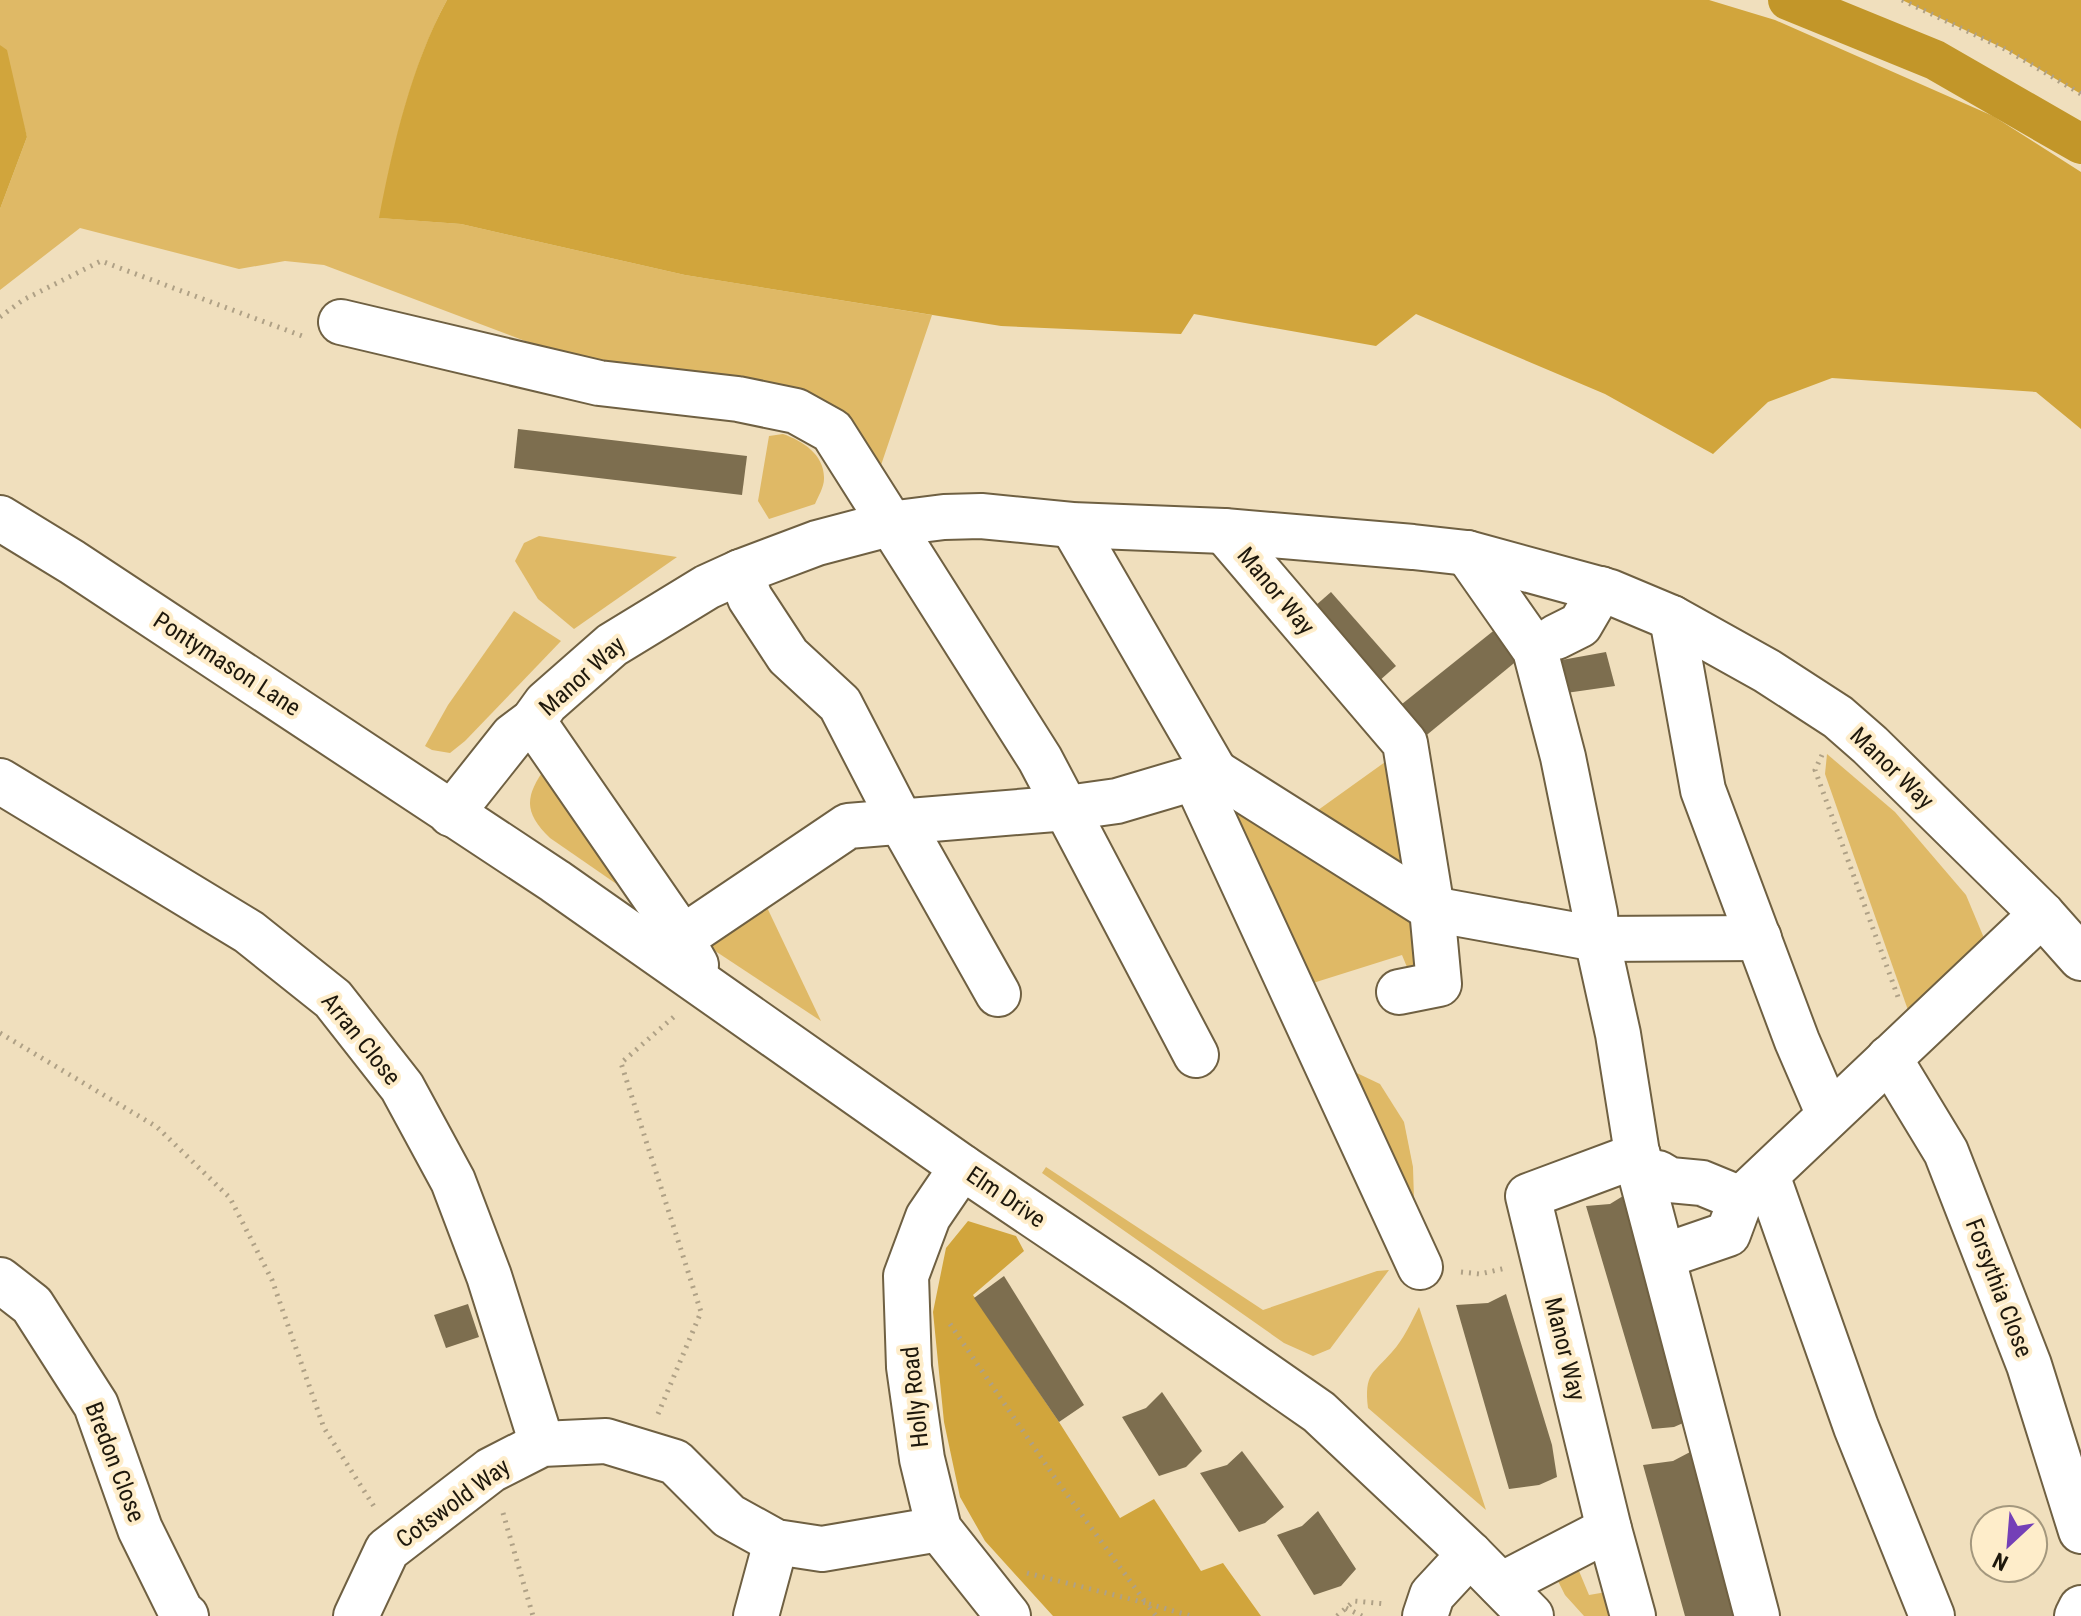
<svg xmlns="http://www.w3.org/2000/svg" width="2081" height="1616" font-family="'Roboto Condensed',sans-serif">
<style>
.green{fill:#dfb966}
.forest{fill:#d1a53c}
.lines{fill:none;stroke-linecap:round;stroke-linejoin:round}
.canal{stroke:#c29629;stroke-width:40}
.building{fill:#7d6e4f}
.minor-casing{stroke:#6f6042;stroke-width:48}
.path{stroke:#afa186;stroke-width:5;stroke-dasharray:2 6;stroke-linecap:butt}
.minor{stroke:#fff;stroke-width:44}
.labels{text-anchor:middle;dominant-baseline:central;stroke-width:8;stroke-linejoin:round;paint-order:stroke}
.street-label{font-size:24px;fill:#1e180c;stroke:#feedca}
</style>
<rect width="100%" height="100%" fill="#f0dfbd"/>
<g class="green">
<path d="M0,0h447c-35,65 -54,146 -67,218l81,6 224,51 247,40 -54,159 -25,-46 -248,-57 -281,-106 -39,-4 -46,8 -159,-41 -80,62v-81l27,-72 -27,-92z"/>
<path d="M783,434c20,7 42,21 41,45 0,8 -6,18 -9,25l-46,15 -11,-18 11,-65z"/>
<polygon points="539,536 677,557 574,629 538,599 515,561 524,543"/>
<polygon points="514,611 561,641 465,741 450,753 432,750 425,746 448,705"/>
<polygon points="1406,747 1432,909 1416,989 1402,955 1294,989 1215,772 1300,823"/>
<polygon points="1827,754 1895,812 1966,895 1984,938 1977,951 1909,1013 1825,774"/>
<path d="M546,767l114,147 -110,-76c-27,-26 -25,-42 -4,-71z"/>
<polygon points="763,899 821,1021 694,937"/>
<polygon points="1342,1066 1380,1084 1404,1122 1413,1167 1414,1200 1403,1231"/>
<polygon points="1046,1167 1263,1310 1377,1271 1389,1270 1330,1349 1313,1356 1284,1343 1042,1173"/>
<path d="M1419,1307l67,203 -118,-102c-4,-35 5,-34 24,-56 12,-13 19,-30 27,-45z"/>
<polygon points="1579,1571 1589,1595 1618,1590 1626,1616 1584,1616 1565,1595 1558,1581"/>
</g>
<g class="forest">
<path d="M447,0h1262l66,20 218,96 88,56v257l-45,-37 -204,-14 -64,24 -55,52 -108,-60 -189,-80 -40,32 -182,-32 -13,20 -180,-8 -316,-51 -224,-51 -82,-6c14,-73 32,-152 68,-218z"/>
<polygon points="1902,0 2081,0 2081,94 2007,50"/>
<polygon points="0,45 7,50 27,137 0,209"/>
<polygon points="968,1221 1016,1236 1024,1251 973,1295 1059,1422 1120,1518 1154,1499 1201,1571 1223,1563 1261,1616 1053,1616 985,1541 960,1497 944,1422 933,1312 946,1248"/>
</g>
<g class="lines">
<polyline class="canal" points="1788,0 1935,60 2081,144"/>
</g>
<g class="building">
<polygon points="518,429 747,456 742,495 514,468"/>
<polygon points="1331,592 1396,666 1370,689 1307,613"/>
<polygon points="1507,620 1530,650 1417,743 1392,712"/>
<polygon points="1606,652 1615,686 1552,695 1545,663"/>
<polygon points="1623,1196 1690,1420 1674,1427 1652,1429 1586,1206 1610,1204"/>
<polygon points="1004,1276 1084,1405 1059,1422 974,1298"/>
<polygon points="1506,1294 1552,1445 1557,1477 1539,1485 1509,1489 1456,1305 1488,1303"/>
<polygon points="468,1304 479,1337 446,1348 434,1315"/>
<polygon points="1162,1392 1202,1451 1186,1467 1159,1476 1122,1417 1146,1408"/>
<polygon points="1242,1451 1284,1507 1265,1523 1239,1532 1200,1473 1227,1465"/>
<polygon points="1692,1451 1742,1616 1685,1616 1643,1465 1673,1461"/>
<polygon points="1318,1511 1356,1569 1341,1586 1314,1595 1277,1535 1302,1526"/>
</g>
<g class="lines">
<defs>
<g id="minor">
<polyline points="341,322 599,383 738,399 796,411 832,431 1040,759 1196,1055"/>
<polyline points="0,518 72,562 555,881 962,1167 1137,1285 1319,1412 1470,1554 1531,1616"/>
<polyline points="1072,525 1215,772"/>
<polyline points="1224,531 1405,743 1432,909 1439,984 1399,992"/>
<polyline points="1467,553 1535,650 1563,757 1595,914 1597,939 1618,1034 1640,1172 1757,1616"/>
<polyline points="740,572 750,598 788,656 840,704 901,822 998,994"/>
<polyline points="1672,618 1703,790 1797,1041 1829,1115"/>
<polyline points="1556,637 1580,625 1601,589"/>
<polyline points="533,721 669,918 696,965"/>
<polyline points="1195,779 1420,1267"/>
<polyline points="0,781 249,932 333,999 402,1087 453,1181 489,1276 542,1444"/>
<polyline points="451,814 513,736 533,721 546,703 612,645 707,587 740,572 817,543 889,524 944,517 981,516 1072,525 1224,531 1413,547 1467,553 1610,592 1672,618 1767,671 1838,717 1870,745 2042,914 2081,958"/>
<polyline points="682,938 848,826 1067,808 1117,801 1215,772 1432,909 1597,939 1759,938"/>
<polyline points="1889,1058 1946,1152 2029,1365 2081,1531"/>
<polyline points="962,1167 928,1217 906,1276 909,1367 922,1459 939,1529 1008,1616"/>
<polyline points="1640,1172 1658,1173 1670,1180 1702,1183 1741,1199 1728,1234 1664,1256"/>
<polyline points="1767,1175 1856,1427 1932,1616"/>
<polyline points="1741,1199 2042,914"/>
<polyline points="0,1280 32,1305 96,1405 140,1529 181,1612 186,1616"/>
<polyline points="1501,1585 1609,1529"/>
<polyline points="356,1616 387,1550 491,1470 542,1444 606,1441 675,1462 729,1516 776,1542 822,1549 939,1529"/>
<polyline points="756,1616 776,1542"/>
<polyline points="1425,1616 1432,1595 1470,1554"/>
<polyline points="1633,1616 1609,1529 1528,1196 1638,1155"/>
<polyline points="2077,1616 2081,1608"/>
</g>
</defs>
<use href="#minor" class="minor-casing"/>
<g class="path">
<polyline points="1902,0 2007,50 2081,94"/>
<polyline points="0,317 23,300 101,261 305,337"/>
<polyline points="1822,755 1815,770 1898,997"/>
<polyline points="0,1033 157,1127 230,1198 272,1280 324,1428 375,1508"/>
<polyline points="1461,1272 1480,1274 1506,1268"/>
<polyline points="950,1324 1055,1478 1146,1603 1191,1616"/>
<polyline points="658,1414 701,1312 621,1063 676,1015"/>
<polyline points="503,1513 533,1616"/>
<polyline points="1027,1573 1146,1603 1156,1616"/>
<polyline points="1346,1608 1362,1616"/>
<polyline points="1337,1616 1354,1601 1386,1604"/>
</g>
<use href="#minor" class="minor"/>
</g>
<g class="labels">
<g class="street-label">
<text transform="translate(1276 591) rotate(50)">Manor Way</text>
<text transform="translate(227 664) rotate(33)">Pontymason Lane</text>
<text transform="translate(582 676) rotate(-42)">Manor Way</text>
<text transform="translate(1892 768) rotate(44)">Manor Way</text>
<text transform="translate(361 1039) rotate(51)">Arran Close</text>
<text transform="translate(1006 1197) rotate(34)">Elm Drive</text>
<text transform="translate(1999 1288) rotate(69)">Forsythia Close</text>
<text transform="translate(1565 1349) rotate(76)">Manor Way</text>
<text transform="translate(915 1397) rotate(-96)">Holly Road</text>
<text transform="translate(115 1462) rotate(69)">Bredon Close</text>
<text transform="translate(453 1503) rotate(-36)">Cotswold Way</text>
</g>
</g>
<g transform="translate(2009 1544) rotate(206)"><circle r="38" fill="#feedca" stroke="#a4987e" stroke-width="2"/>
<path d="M0-6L14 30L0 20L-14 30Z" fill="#7440b7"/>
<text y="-12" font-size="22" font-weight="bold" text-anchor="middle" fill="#1e180c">N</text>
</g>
</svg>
